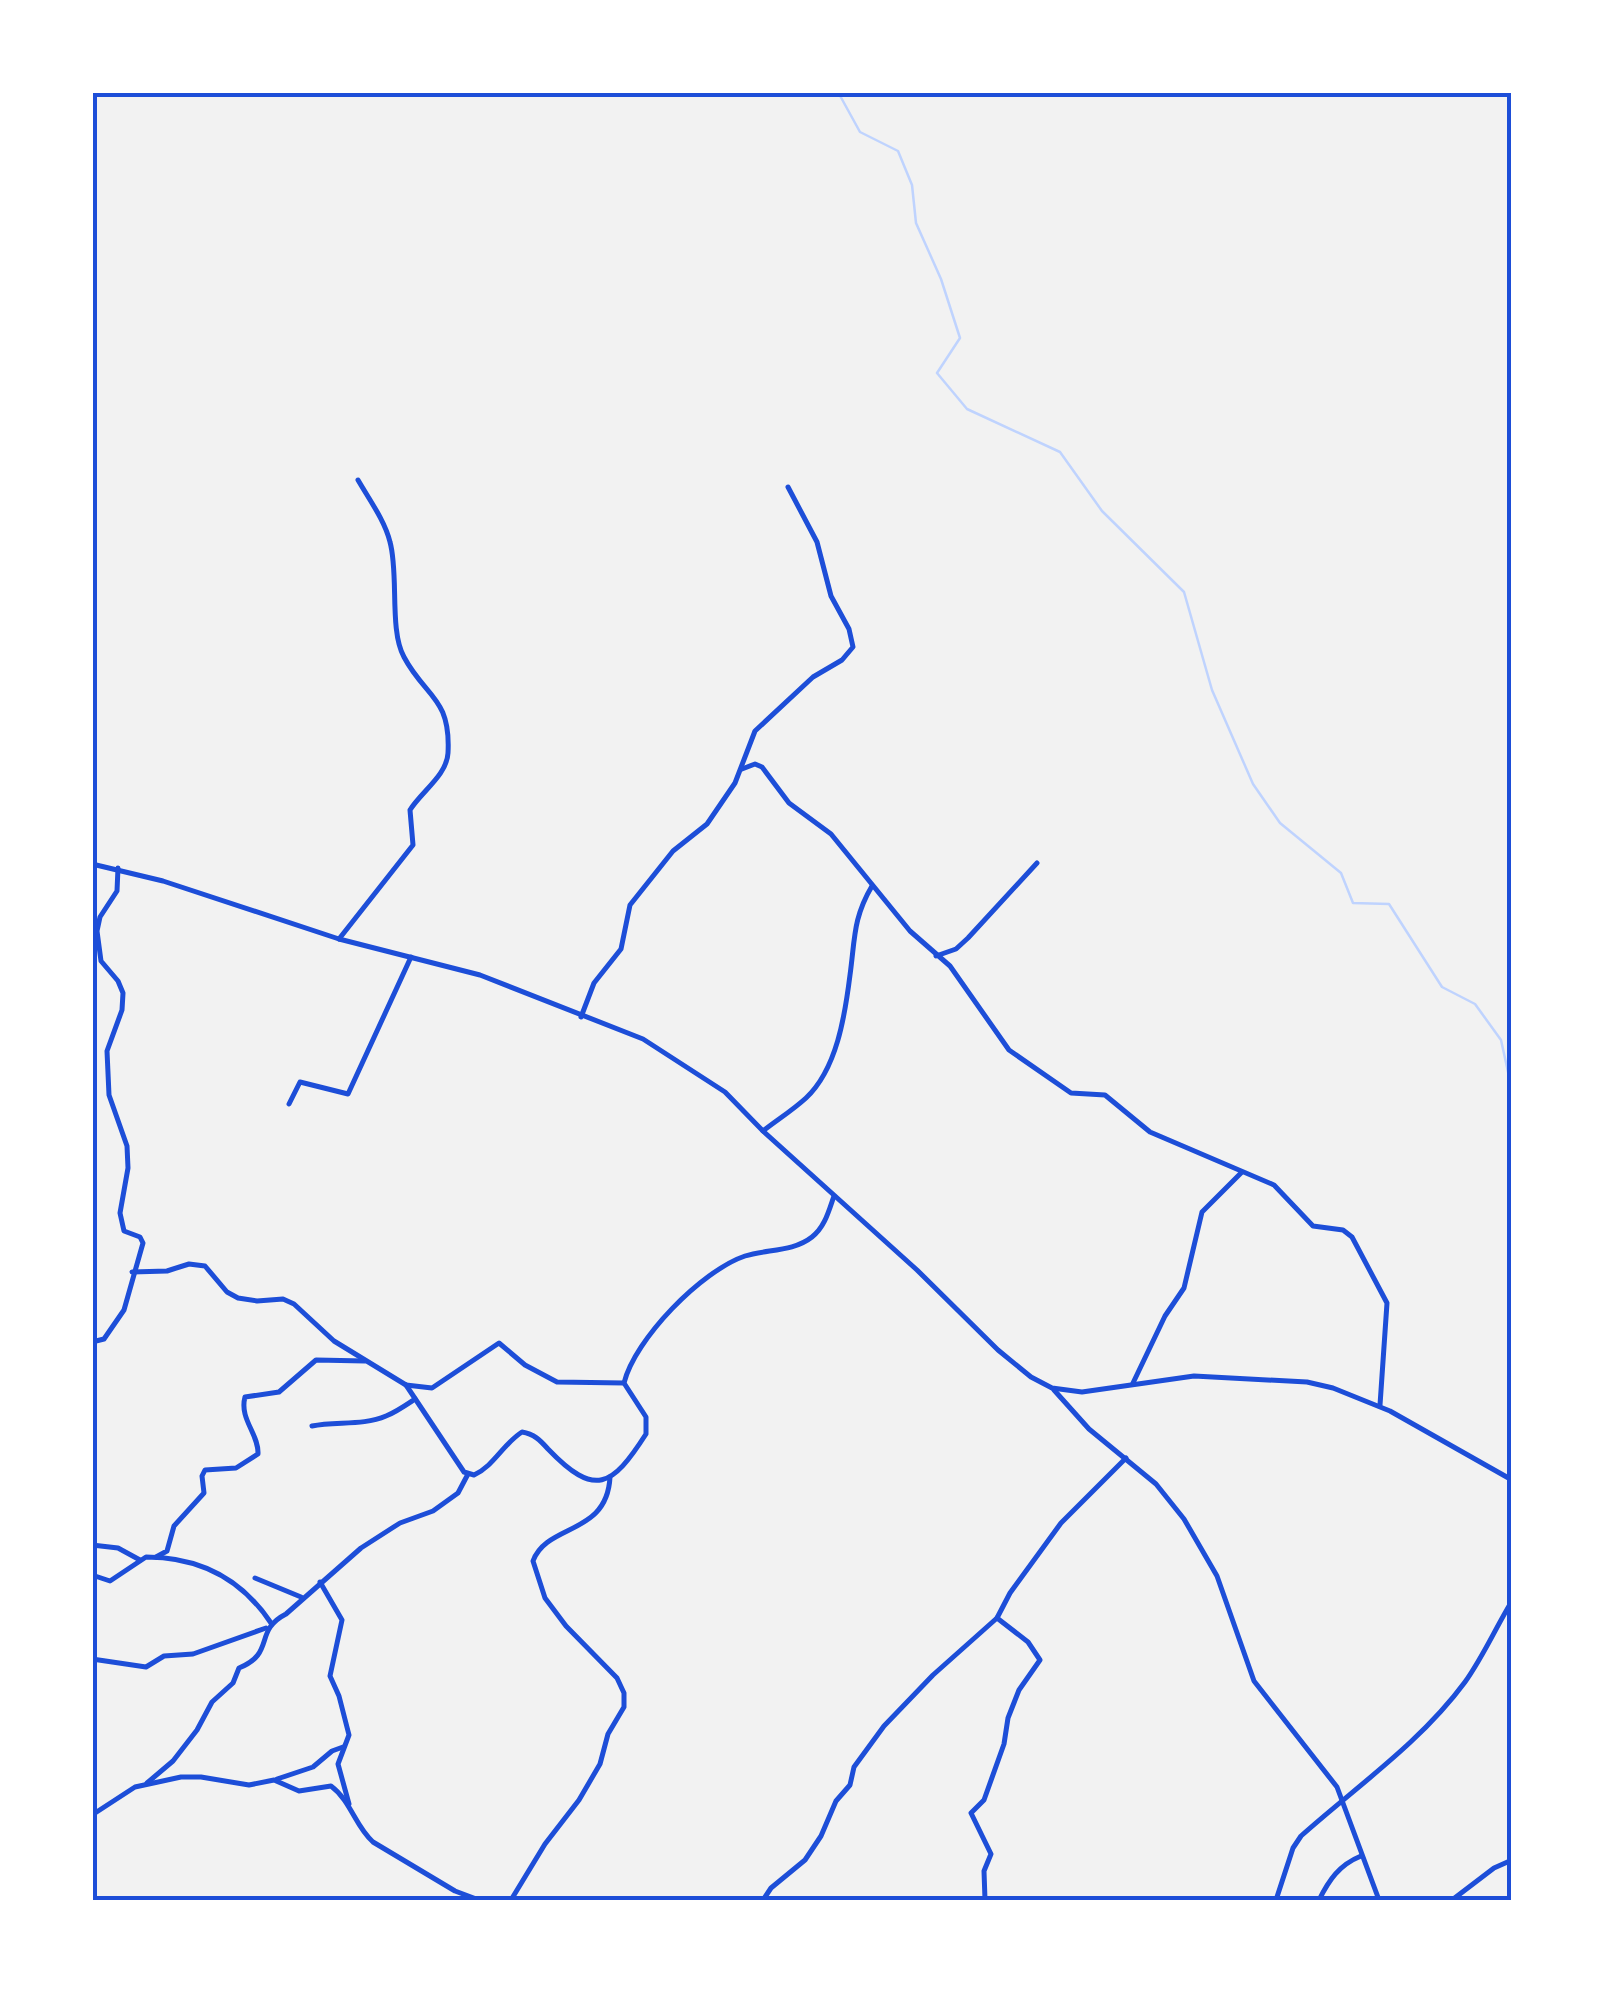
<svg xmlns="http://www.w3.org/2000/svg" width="1604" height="1993" font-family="'Space Grotesk',sans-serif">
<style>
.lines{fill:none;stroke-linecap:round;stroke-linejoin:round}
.stream{stroke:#bfd3fe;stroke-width:2.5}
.minor{stroke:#1d4ed8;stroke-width:5}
.neatline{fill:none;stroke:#1d4ed8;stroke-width:4}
</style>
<rect width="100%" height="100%" fill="#f2f2f2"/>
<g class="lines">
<polyline class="stream" points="838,92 860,132 898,151 912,185 916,223 941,279 960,338 937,373 967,409 1060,452 1102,511 1184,592 1212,690 1253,784 1280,823 1341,873 1353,903 1389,904 1442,987 1475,1004 1501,1040 1512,1090"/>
<g class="minor">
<polyline points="742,769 755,764 762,767 789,803 831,834 910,931 950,966 1009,1050 1071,1093 1105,1095 1150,1132 1274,1185 1313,1226 1343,1230 1352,1237 1387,1303 1380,1405"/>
<polyline points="92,864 163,881 339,939 480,975 643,1039 725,1092 763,1131 917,1270 998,1350 1031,1377 1052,1388 1082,1392 1194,1376 1307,1382 1333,1388 1390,1411 1512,1480"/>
<path d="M339,939l74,-94 -3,-35c11,-18 37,-35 38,-57 3,-56 -23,-56 -44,-96 -15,-27 -5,-83 -14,-115 -5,-21 -21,-43 -32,-62"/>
<polyline points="936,956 956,949 968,938 1037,863"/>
<polyline points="581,1017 594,983 621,949 630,905 673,851 707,824 735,783 755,731 813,677 842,660 853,647 849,629 831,596 817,542 788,487"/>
<polyline points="289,1104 300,1082 348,1094 411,957"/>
<path d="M763,1131c14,-11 30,-21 43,-33 31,-29 39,-83 44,-123 5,-36 3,-57 22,-89"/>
<polyline points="132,1272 167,1271 189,1264 205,1266 227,1292 238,1298 257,1301 283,1299 294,1304 334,1341 406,1385 432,1388 499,1343 525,1365 557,1382 624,1383"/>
<polyline points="92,1342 104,1339 124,1310 143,1243 140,1237 124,1231 120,1213 128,1168 127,1146 109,1095 107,1051 122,1010 123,993 118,981 101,961 97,931 100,917 117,891 118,868"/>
<polyline points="1133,1383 1165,1316 1184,1288 1202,1212 1241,1173"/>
<path d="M406,1385l58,87 10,3c20,-9 29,-31 48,-43 12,2 18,8 26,17 47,49 64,38 98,-15v-17l-22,-34c11,-44 77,-112 121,-127 22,-7 48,-4 67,-19 13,-10 17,-27 22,-41"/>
<polyline points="1054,1390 1089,1429 1156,1484 1184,1519 1217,1576 1254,1681 1337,1787 1379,1900"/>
<path d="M312,1426c24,-5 51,0 74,-10 10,-4 20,-11 29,-17"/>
<polyline points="92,1545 118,1548 140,1560"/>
<path d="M156,1557l11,-6 7,-25 30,-33 -2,-17 3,-6 31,-2 22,-14c1,-20 -19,-35 -13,-57l34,-5 37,-32 49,1"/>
<path d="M92,1575l18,6 36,-24c54,0 95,21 125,66"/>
<polyline points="255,1578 301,1597"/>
<polyline points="320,1582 342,1620 330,1676 339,1696 349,1735 338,1764 349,1804"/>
<polyline points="92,1659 146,1667 164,1656 193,1654 266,1628"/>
<polyline points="277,1779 313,1767 332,1751 343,1747"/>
<path d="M147,1783l26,-22 24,-31 15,-28 21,-19 6,-15c37,-15 14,-37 47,-54l75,-66 39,-25 33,-12 25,-18 10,-19"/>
<path d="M92,1815l43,-28 46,-10h20l48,8 25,-5 25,11 32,-5c20,15 24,40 42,56l82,49 24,9"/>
<path d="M511,1900l34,-56 34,-44 21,-36 8,-30 16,-27v-14l-7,-15 -51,-52 -21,-28 -12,-37c14,-38 74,-25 77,-84"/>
<polyline points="763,1900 771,1888 805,1860 821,1836 836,1801 850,1785 854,1767 884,1726 933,1675 997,1618 1010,1593 1061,1523 1126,1458"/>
<polyline points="985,1900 984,1871 991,1854 971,1813 984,1800 1004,1744 1008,1718 1019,1690 1040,1660 1028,1642 997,1618"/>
<path d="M1276,1900l17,-52 8,-12c56,-50 119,-93 164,-154 18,-25 31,-55 47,-81"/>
<path d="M1319,1900c10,-20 20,-35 42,-44"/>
<polyline points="1452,1900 1494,1868 1512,1860"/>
</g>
</g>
<rect width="1604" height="1993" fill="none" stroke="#ffffff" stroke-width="190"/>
<rect x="95" y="95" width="1414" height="1803" class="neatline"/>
</svg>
